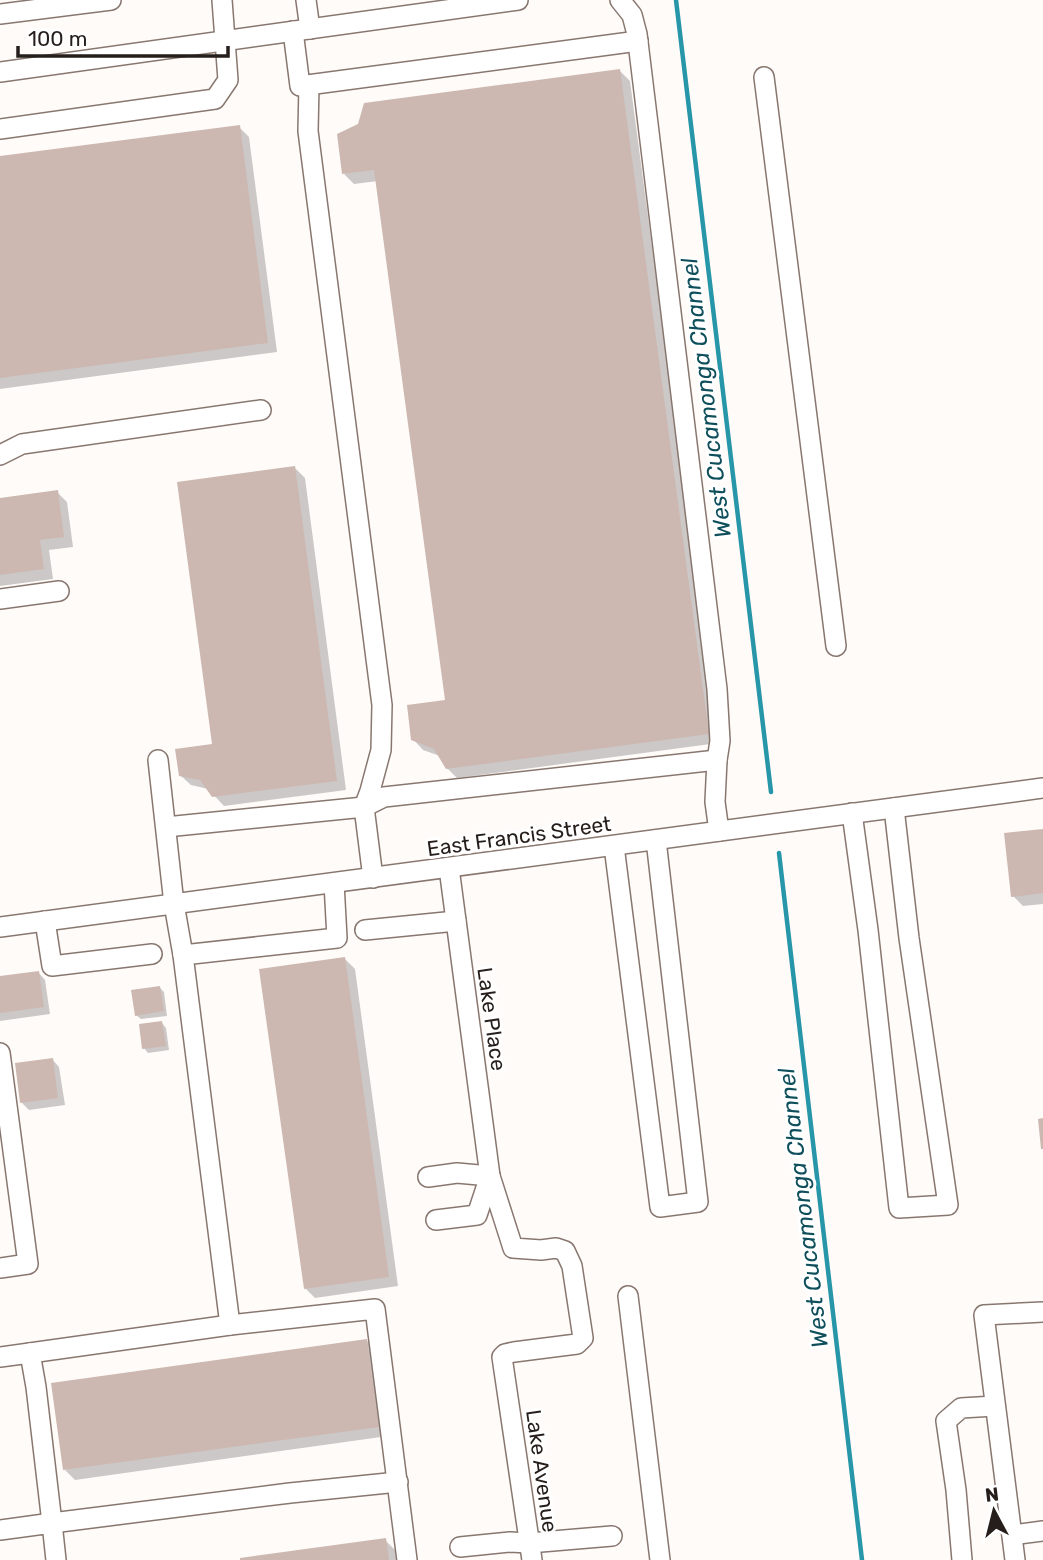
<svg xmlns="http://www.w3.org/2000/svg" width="1043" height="1560" font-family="Rubik,sans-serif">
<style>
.shadow{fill:#0003}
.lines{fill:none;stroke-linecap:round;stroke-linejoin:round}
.stream{stroke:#2696a8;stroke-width:4.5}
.building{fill:#ccb8b0}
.minor-casing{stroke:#88776f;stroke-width:22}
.minor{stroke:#fff;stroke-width:19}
.labels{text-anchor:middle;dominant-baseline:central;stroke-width:6;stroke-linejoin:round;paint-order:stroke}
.street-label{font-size:21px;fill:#251e1b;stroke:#fff}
.water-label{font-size:23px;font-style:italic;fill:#0e4f5b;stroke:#fff}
</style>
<rect width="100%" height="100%" fill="#fffbf9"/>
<g class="shadow">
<polygon points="620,71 630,81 718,743 457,778 447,768 440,756 423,750 413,739 447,701 378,181 354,184 344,174"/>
<polygon points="239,127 249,137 277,352 0,389 0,158"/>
<polygon points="295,468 305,478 346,790 224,806 208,789 191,785 180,775 214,745"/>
<polygon points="57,492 67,502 73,547 49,550 53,579 0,586 0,500"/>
<polygon points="1043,831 1043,904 1023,906 1013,896"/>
<polygon points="345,959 355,969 398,1286 315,1298 305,1288"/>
<polygon points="38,972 45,980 50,1014 0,1021 0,978"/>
<polygon points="160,988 164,992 167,1016 141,1019 136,1015"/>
<polygon points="162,1023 166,1028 169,1050 148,1053 144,1048"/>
<polygon points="52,1059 59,1067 65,1105 29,1110 22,1103"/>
<polygon points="367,1341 377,1351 388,1436 75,1480 65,1470"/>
<polygon points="385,1540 395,1550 396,1560 241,1560"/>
</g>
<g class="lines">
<g class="stream">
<polyline points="676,0 771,792"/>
<polyline points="779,853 862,1560"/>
</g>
</g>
<g class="building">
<polygon points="620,69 709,734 446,769 434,749 411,740 407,705 445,700 374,170 342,174 337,134 358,124 364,103"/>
<polygon points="240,125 268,343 0,378 0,156"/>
<polygon points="295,466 337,781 212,797 200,780 179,776 175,749 212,744 177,482"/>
<polygon points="58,490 64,537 40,540 44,569 0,575 0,498"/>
<polygon points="1043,829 1043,893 1011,897 1004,833"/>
<polygon points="345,957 389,1277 304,1289 259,969"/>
<polygon points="39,971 44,1007 0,1013 0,976"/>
<polygon points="160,986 164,1011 135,1016 131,990"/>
<polygon points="162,1021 166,1046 142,1049 139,1024"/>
<polygon points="53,1058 58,1098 20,1103 15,1063"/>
<polygon points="1043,1118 1043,1149 1041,1149 1038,1119"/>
<polygon points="367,1339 379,1427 63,1470 51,1383"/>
<polygon points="386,1538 389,1560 240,1560 240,1558"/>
</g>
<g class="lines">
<defs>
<g id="minor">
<polyline points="306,0 310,29"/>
<polyline points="620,0 632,15 637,34 717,689 720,741 717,760"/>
<polyline points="0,14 111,0"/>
<polyline points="293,31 300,86 638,41"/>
<polyline points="0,72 518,0"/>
<polyline points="764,77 836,646"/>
<polyline points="309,85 308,131 382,705 381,750 370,791 364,807"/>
<polyline points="0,129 215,99 228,80 222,0"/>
<polyline points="0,455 22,444 261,410"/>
<polyline points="0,599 59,591"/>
<polyline points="158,760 174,904 183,955 337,938 334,883"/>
<polyline points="364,807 384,797 717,760 715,802 719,831"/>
<polyline points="852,813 868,930 899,1208 948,1205 909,938 894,808"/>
<polyline points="166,827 364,807 373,878"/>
<polyline points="614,846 660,1207 698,1202 656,840"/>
<polyline points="449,868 490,1176 513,1248 541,1250 556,1248 565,1251 572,1266 583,1338 577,1344 514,1352 505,1354 502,1357 532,1560"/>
<polyline points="45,921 52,966 152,954"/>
<polyline points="0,927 1043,788"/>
<polyline points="365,930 456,921"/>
<polyline points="183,955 230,1325 375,1309 407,1560"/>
<polyline points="0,1053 28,1264 0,1268"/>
<polyline points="428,1177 457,1173 490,1176"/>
<polyline points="436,1220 477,1215 490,1176"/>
<polyline points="628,1296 660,1560"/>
<polyline points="30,1353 230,1325"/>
<polyline points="0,1357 30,1353 36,1387 52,1523 290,1493 398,1482"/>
<polyline points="0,1530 52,1523 56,1560"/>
<polyline points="1012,1535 1043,1531"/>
<polyline points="460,1547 510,1542 529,1543 612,1536"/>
<polyline points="962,1560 956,1490 946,1421 961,1408 995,1406"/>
<polyline points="1015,1560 984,1315 1043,1312"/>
</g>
</defs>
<use href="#minor" class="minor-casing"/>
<use href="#minor" class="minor"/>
</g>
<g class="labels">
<g class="street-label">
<text transform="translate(519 836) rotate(-8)">East Francis Street</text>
<text transform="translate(492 1019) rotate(82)">Lake Place</text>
<text transform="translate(542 1471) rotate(82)">Lake Avenue</text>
</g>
<g class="water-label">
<text transform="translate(706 398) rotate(-97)">West Cucamonga Channel</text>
<text transform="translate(803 1208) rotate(-97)">West Cucamonga Channel</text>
</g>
</g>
<g transform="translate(994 1511) rotate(353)" stroke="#ffffff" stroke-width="5" paint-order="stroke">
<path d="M0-5L12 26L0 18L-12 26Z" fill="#251e1b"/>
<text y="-10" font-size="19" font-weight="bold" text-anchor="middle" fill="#251e1b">N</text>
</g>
<path d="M18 46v10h210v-10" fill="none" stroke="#251e1b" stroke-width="3.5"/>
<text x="28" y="46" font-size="21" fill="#251e1b" stroke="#ffffff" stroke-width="5" paint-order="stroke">100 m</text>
</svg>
